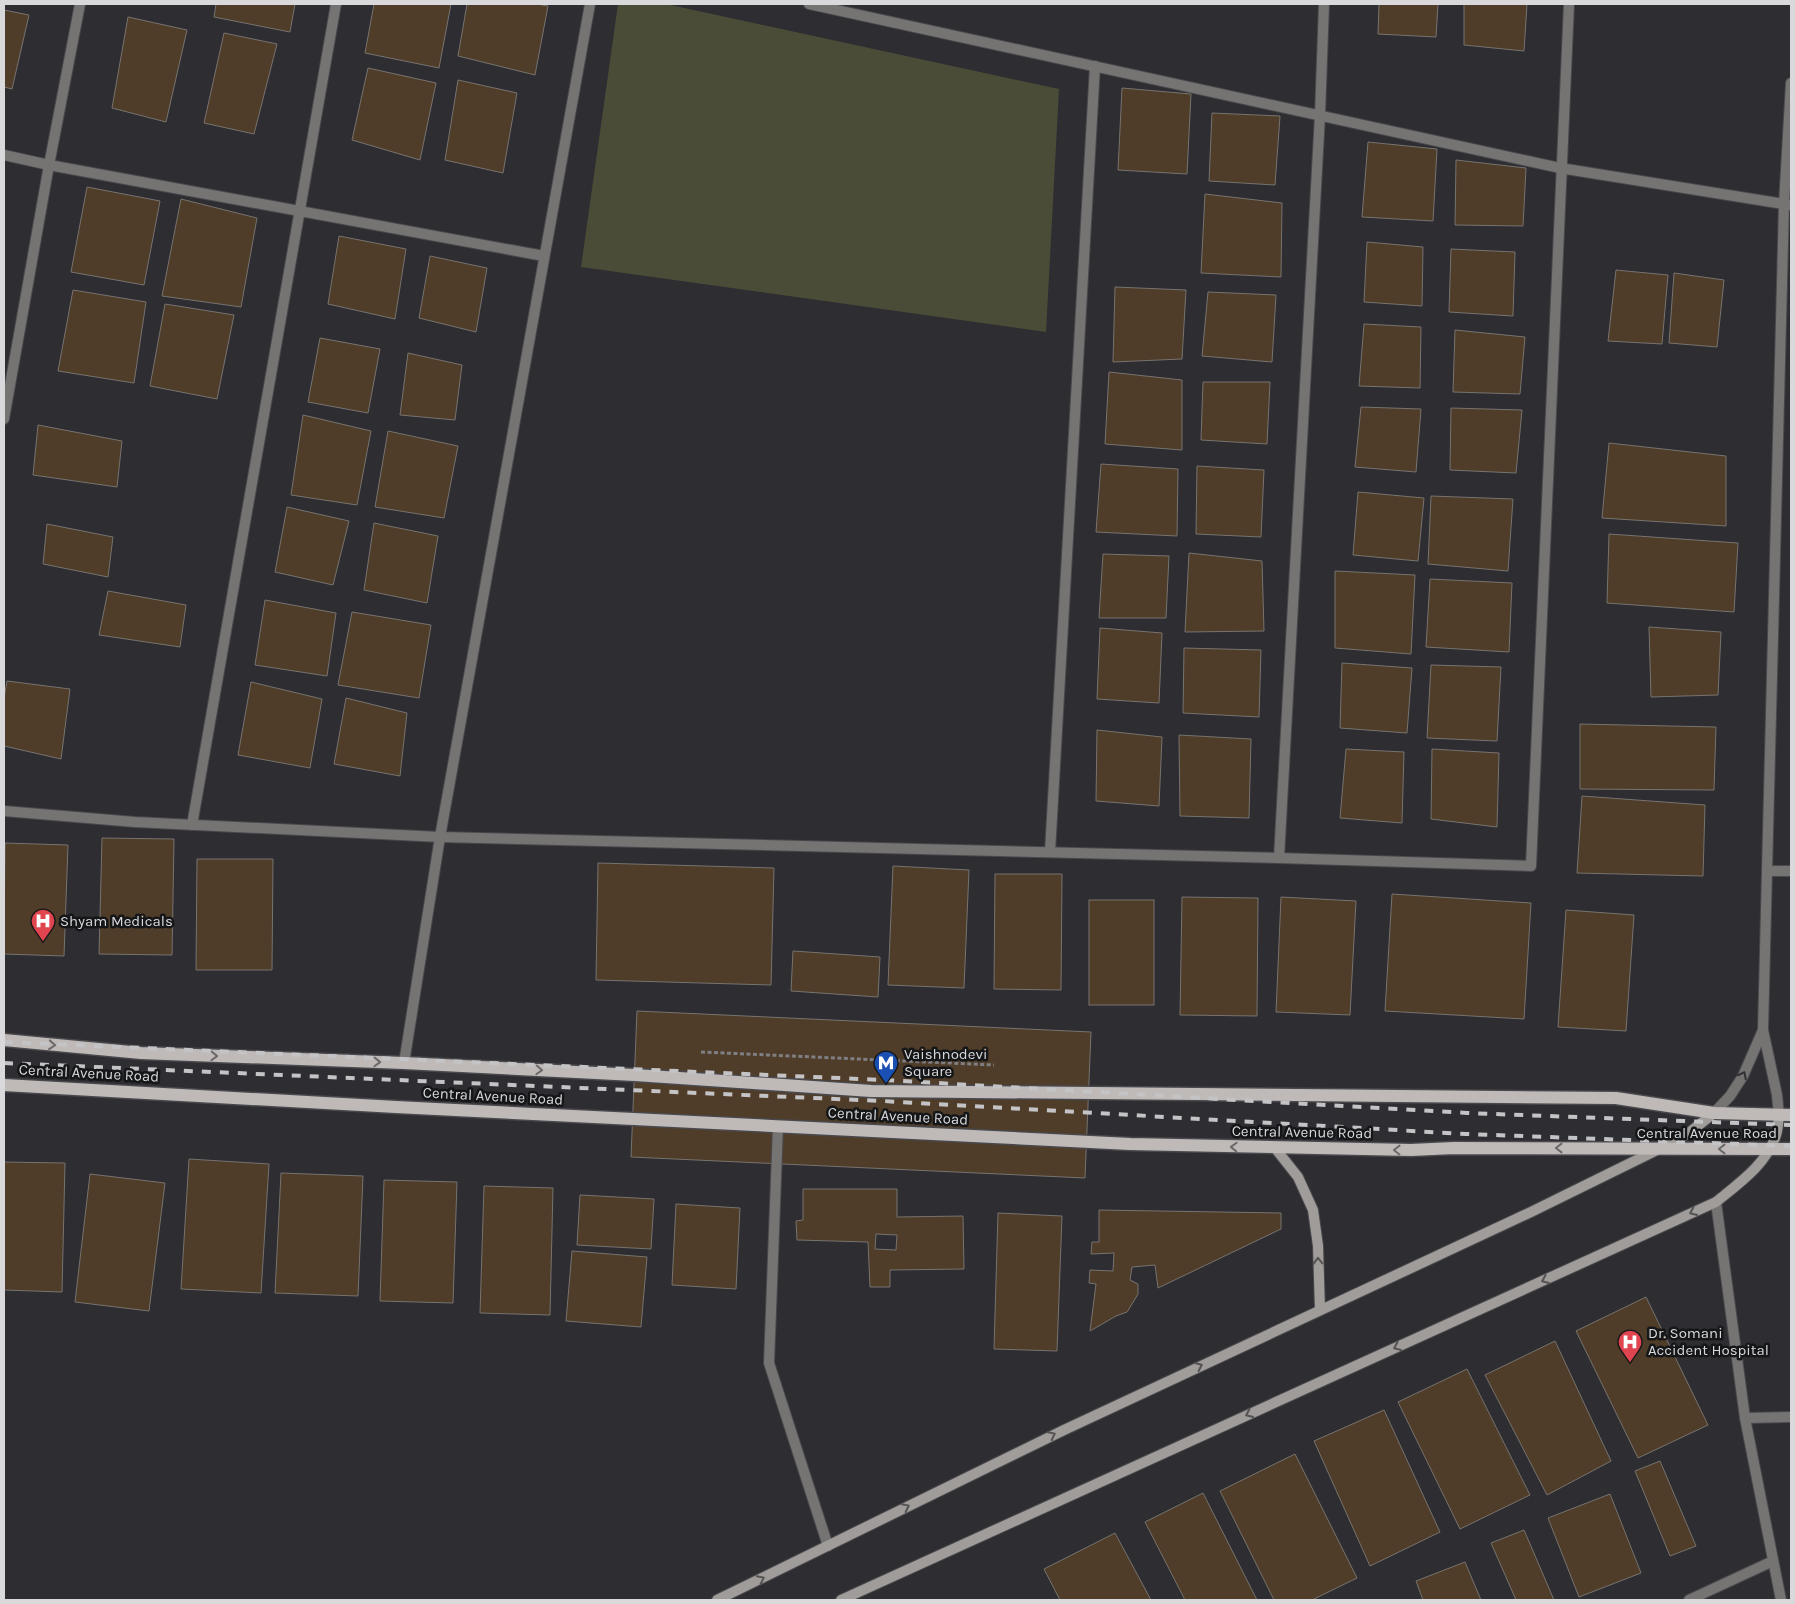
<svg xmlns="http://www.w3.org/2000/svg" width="1795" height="1604" font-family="Karla,sans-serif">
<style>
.green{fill:#4a4c37}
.building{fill:#4f3d29;stroke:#77736f;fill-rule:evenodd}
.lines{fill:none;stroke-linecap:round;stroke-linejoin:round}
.minor-casing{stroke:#49494d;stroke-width:12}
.secondary-casing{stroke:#49494d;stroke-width:12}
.primary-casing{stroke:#49494d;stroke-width:15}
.path{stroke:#7f7f83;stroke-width:3;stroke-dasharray:4 2.5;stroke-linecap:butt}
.minor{stroke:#767473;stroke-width:10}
.secondary{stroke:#a09c9a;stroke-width:10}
.primary{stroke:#bfbab8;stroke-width:12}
.rail{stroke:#c4c4c7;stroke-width:4;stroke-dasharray:9 9;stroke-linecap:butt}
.oneway{stroke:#6a6868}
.oneway2{stroke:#323233}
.oneway3{stroke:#545252}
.labels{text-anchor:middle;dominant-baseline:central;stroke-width:5;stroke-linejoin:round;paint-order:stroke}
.poi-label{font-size:15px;fill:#d9d9dc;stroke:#151618;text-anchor:start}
.street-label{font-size:15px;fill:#d9d9dc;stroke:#151618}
</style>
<rect width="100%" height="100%" fill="#2d2d32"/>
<polygon class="green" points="618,4 666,4 1059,89 1046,332 581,267"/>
<g class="building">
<polygon points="216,4 295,4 290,32 214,17"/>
<polygon points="374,4 451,4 439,68 365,53"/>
<polygon points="467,4 537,4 548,6 535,75 458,56"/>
<polygon points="1379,4 1438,4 1436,37 1378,34"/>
<polygon points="1464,4 1527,4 1524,51 1464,45"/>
<polygon points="4,10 29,15 12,89 4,87"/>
<polygon points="128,17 187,30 166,122 112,108"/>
<polygon points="224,33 277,44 254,134 204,123"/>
<polygon points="368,68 436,83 420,160 352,140"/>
<polygon points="458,80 517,93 503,173 445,160"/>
<polygon points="1122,88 1191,94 1187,174 1118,170"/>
<polygon points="1212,113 1280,116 1275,185 1209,181"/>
<polygon points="1368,142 1437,149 1433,221 1362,217"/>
<polygon points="1456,160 1526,168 1523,226 1455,225"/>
<polygon points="87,187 160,201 144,285 71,272"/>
<polygon points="1205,194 1282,203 1281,277 1201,273"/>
<polygon points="181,199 257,218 241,307 162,296"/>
<polygon points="339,236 406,249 395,319 328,304"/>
<polygon points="1367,242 1423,247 1422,306 1364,302"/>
<polygon points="1451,249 1515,252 1513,316 1449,312"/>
<polygon points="430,256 487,268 476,332 419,318"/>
<polygon points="1616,270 1668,275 1662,344 1608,341"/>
<polygon points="1674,273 1724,280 1717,347 1669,343"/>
<polygon points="1115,287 1186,290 1182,359 1113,362"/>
<polygon points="73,290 146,302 134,383 58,371"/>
<polygon points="1208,292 1276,295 1272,362 1202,356"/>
<polygon points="165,304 234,315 217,399 150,386"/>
<polygon points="1364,324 1421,327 1420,388 1359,386"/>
<polygon points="1455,330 1525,337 1520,394 1453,392"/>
<polygon points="320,338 380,349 368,413 308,402"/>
<polygon points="408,353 462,365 455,420 400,415"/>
<polygon points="1109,372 1182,380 1182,450 1105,444"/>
<polygon points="1203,382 1270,382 1267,444 1201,440"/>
<polygon points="1361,407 1421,409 1416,472 1355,467"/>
<polygon points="1451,408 1522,410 1516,473 1450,470"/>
<polygon points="303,415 371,431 357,505 291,495"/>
<polygon points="38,425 122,441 117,487 33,475"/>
<polygon points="388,431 458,446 444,518 375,507"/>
<polygon points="1609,443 1726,456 1726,526 1602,518"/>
<polygon points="1101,464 1178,469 1177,536 1096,532"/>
<polygon points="1197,466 1264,470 1261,537 1196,534"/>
<polygon points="1358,492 1424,498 1418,561 1353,555"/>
<polygon points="1431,496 1513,499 1508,571 1428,564"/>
<polygon points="287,507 349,521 333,585 275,572"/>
<polygon points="374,523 438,536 427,603 364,590"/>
<polygon points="47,524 113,537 108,577 43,564"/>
<polygon points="1609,534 1738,543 1734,612 1607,603"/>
<polygon points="1189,553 1262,561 1264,631 1185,632"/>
<polygon points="1103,554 1169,556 1166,618 1099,618"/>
<polygon points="1335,571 1415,575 1411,654 1335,648"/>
<polygon points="1430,579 1512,583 1509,652 1426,647"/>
<polygon points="108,591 186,605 180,647 99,635"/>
<polygon points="265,600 336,613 327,676 255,665"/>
<polygon points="352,612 431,625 419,698 338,685"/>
<polygon points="1649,627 1721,632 1718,695 1651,697"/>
<polygon points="1100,628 1162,633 1159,703 1097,699"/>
<polygon points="1184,648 1261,650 1259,717 1183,713"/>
<polygon points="1342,663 1412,668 1407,733 1340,728"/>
<polygon points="1431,665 1501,667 1497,741 1427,738"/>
<polygon points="7,681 70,689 61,759 4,746 4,698"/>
<polygon points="251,682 322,699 310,768 238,755"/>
<polygon points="346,698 407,713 400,776 334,764"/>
<polygon points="1580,724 1716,727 1714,790 1580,789"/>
<polygon points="1097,730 1162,737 1159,806 1096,801"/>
<polygon points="1179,735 1251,739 1249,818 1180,816"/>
<polygon points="1346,749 1404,752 1402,823 1340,818"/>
<polygon points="1432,749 1499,753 1497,827 1431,819"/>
<polygon points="1582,796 1705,805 1703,876 1577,873"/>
<polygon points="102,838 174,839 172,955 99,954"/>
<polygon points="5,843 68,845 64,956 4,954"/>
<polygon points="197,859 273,859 272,970 196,970"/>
<polygon points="598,863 774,868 771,985 596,980"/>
<polygon points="893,866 969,870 964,988 888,985"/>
<polygon points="995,874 1062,874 1061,990 994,989"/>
<polygon points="1392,894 1531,903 1524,1019 1385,1011"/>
<polygon points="1182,897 1258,898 1257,1016 1180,1015"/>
<polygon points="1281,897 1356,901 1350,1015 1276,1012"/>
<rect x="1089" y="900" width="65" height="105"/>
<polygon points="1566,910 1634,915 1626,1031 1558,1027"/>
<polygon points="793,951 880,957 878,997 791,991"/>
<polygon points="637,1011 1091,1032 1085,1178 631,1157"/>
<polygon points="189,1159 269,1164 261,1293 181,1289"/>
<polygon points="4,1162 65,1163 62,1292 4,1290"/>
<polygon points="281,1173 363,1176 358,1296 275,1293"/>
<polygon points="90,1174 165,1183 149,1311 75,1302"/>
<polygon points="384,1180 457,1182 453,1303 380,1301"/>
<polygon points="484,1186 553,1188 550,1315 480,1313"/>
<path d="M803,1189h94v28l66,-1 1,53 -74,1v17h-20l-2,-45 -71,-2 -1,-19 7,-1zM876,1234l21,1 -1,15 -21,-1z"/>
<polygon points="580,1195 654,1199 651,1249 577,1245"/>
<polygon points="676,1204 740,1208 736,1289 672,1285"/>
<polygon points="1099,1210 1281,1213 1281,1229 1158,1288 1155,1265 1132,1267 1130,1280 1138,1284 1138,1294 1132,1304 1127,1312 1116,1316 1090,1331 1096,1284 1089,1283 1090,1270 1113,1271 1114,1253 1091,1254 1092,1242 1099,1242"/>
<polygon points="998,1213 1062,1216 1057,1351 994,1349"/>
<polygon points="572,1251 647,1257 641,1327 566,1321"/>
<polygon points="1646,1297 1708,1425 1638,1458 1576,1331"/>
<polygon points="1555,1341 1611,1461 1547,1495 1485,1375"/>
<polygon points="1467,1369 1530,1495 1460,1529 1398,1402"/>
<polygon points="1384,1410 1440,1532 1370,1566 1314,1441"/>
<polygon points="1295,1454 1357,1578 1312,1600 1274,1600 1220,1491"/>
<polygon points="1660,1461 1696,1546 1670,1556 1635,1471"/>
<polygon points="1203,1493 1257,1600 1185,1600 1145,1522"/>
<polygon points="1610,1494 1641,1573 1579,1597 1548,1518"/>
<polygon points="1524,1530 1554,1600 1516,1600 1491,1543"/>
<polygon points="1115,1533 1151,1600 1060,1600 1044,1569"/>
<polygon points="1465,1562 1481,1600 1423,1600 1416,1581"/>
</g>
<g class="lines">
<defs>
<g id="minor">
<polyline points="809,4 1560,168 1784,204 1767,871 1791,871"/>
<polyline points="4,155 49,165 544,256"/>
<polyline points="1790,205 1784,204 1791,83"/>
<polyline points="4,419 49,165 80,4"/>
<polyline points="4,811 135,822 440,837 1279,858 1531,866 1569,4"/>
<polyline points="192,825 336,4"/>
<polyline points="1050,852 1095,66"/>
<polyline points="1279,858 1320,115 1324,4"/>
<polyline points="1767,871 1763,1030 1777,1095 1779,1116"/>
<polyline points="404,1063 440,837 590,4"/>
<polyline points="1714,1113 1730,1096 1743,1076 1763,1030"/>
<polyline points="778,1126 769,1363 828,1546"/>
<polyline points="1716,1202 1745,1418 1781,1600"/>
<polyline points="1745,1418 1791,1417"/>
<polyline points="1689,1600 1773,1561"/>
</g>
<g id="secondary">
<polyline points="1275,1148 1298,1177 1313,1210 1318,1246 1320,1310"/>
<polyline points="717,1600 1064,1430 1531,1212 1661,1148 1690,1132 1714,1113"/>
<path d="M841,1600l875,-398c22,-18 51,-38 60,-67 2,-6 2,-13 3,-19"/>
</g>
<g id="primary">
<polyline points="4,1040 141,1053 404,1063 635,1075 871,1091 1616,1098 1714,1113 1791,1115"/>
<polyline points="4,1085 396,1107 1130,1144 1411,1150 1454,1148 1791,1149"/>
</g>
</defs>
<use href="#minor" class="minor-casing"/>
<use href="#secondary" class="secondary-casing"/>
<use href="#primary" class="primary-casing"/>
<polyline class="path" points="701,1052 994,1065"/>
<use href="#minor" class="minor"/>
<use href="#secondary" class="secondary"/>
<use href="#primary" class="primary"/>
<g class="rail">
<polyline points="4,1042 884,1080 1467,1113 1791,1125"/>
<polyline points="4,1063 883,1101 1466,1134 1791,1146"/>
</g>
</g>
<defs><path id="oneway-chevron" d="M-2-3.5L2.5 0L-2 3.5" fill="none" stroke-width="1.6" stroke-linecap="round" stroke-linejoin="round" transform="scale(1.25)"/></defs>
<g class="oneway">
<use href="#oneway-chevron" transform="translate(52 1045) rotate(5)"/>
<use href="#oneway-chevron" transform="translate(214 1056) rotate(2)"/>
<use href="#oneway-chevron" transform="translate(377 1062) rotate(2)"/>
<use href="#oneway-chevron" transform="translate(539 1070) rotate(3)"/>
<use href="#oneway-chevron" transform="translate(1234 1147) rotate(-178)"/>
<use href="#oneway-chevron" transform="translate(1559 1148) rotate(180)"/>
<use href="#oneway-chevron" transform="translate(1722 1149) rotate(-180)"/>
<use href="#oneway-chevron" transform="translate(1397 1150) rotate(-179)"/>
</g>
<use class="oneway2" href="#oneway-chevron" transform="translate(1743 1075) rotate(-63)"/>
<g class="oneway3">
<use href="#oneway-chevron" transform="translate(1693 1212) rotate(156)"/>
<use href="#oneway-chevron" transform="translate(1318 1261) rotate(-92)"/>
<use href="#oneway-chevron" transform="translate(1545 1280) rotate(156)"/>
<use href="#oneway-chevron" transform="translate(1397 1347) rotate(156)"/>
<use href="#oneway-chevron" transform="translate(1199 1366) rotate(-25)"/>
<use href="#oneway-chevron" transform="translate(1249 1414) rotate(156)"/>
<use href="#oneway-chevron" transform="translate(1052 1435) rotate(-26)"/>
<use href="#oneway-chevron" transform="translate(906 1507) rotate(-26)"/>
<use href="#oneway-chevron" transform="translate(761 1579) rotate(-26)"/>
</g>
<defs>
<symbol id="hospital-pin" viewBox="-11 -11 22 30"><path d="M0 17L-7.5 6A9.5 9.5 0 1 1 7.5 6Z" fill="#e0444e" stroke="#151618"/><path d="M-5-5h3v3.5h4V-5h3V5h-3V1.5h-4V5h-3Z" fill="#fff"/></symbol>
<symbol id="metro-pin" viewBox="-11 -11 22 30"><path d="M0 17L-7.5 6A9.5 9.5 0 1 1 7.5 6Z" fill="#1a4fb4" stroke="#151618"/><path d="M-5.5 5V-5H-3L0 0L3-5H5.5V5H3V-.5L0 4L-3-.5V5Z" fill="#fff"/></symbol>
</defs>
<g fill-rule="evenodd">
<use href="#hospital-pin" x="29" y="907" width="28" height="38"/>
<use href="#metro-pin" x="872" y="1049" width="28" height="38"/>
<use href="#hospital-pin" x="1616" y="1328" width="28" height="38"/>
</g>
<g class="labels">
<g class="poi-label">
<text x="60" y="921">Shyam Medicals</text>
<text x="904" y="1054">Vaishnodevi<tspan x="904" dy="17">Square</tspan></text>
<text x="1648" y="1333">Dr. Somani<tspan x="1648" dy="17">Accident Hospital</tspan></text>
</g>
<g class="street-label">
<text transform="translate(89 1073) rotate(3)">Central Avenue Road</text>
<text transform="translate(493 1096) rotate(3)">Central Avenue Road</text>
<text transform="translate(898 1116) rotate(3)">Central Avenue Road</text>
<text transform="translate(1302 1132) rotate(1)">Central Avenue Road</text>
<text x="1707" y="1133">Central Avenue Road</text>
</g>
</g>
<rect width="1795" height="1604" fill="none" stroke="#d9d9dc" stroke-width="10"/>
</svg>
